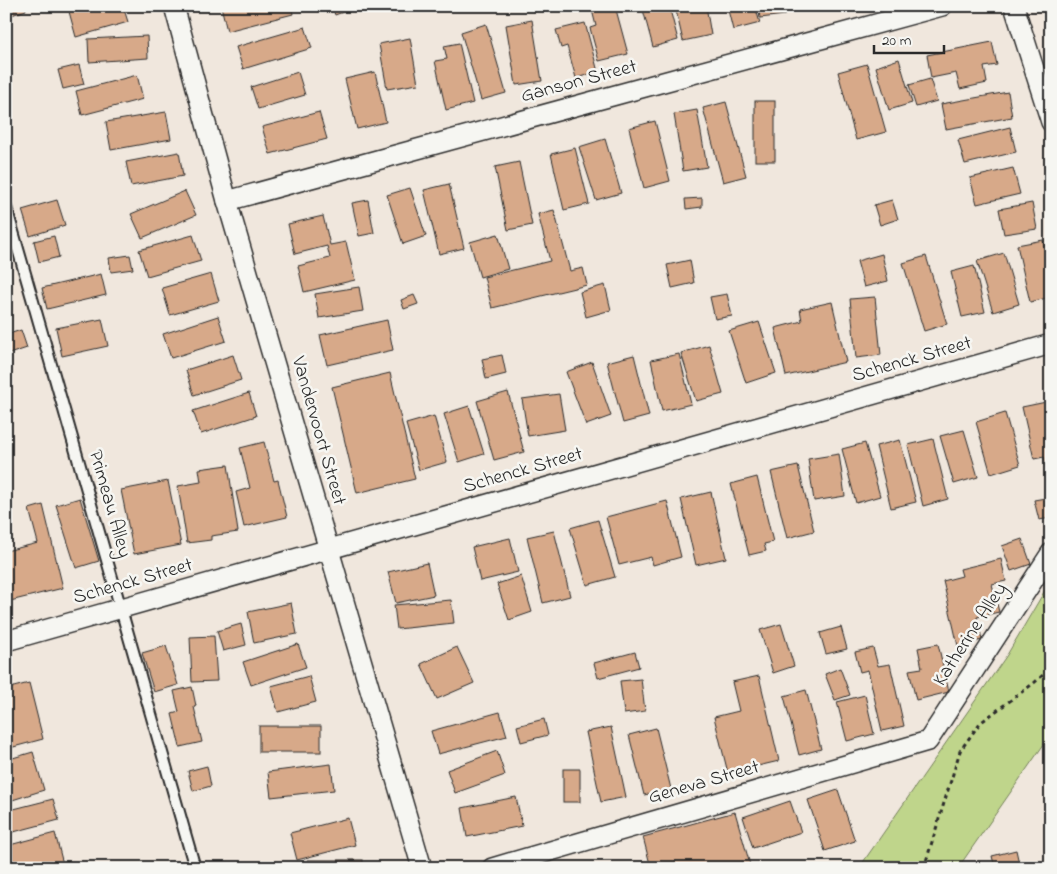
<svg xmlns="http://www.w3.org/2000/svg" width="1057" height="874" font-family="'Indie Flower',sans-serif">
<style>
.green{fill:#bfd58b;stroke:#75805b}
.building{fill:#d7a989;stroke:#2b2b2b}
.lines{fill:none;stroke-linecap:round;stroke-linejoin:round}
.lane-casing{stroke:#2b2b2b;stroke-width:14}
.street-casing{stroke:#2b2b2b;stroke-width:22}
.path{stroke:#2b2b2b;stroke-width:3;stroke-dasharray:4 4;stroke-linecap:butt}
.lane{stroke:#f6f6f2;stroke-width:10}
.street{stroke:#f6f6f2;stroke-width:19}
.labels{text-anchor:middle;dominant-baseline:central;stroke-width:5;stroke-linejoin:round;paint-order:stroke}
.street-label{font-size:20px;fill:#2b2b2b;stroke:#f6f6f2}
</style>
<rect width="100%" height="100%" fill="#f0e7dd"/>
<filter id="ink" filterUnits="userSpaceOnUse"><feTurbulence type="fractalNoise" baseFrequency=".02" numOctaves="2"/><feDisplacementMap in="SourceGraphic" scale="10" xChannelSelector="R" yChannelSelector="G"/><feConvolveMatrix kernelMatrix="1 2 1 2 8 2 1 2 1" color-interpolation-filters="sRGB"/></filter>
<g filter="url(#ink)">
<polygon class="green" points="1051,580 1051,734 958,868 859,868 1007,655"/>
<g class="building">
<polygon points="6,6 25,6 26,10 6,17"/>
<polygon points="74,6 123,6 128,22 76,37 68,8"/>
<polygon points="221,6 291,6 293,14 227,31"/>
<polygon points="332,6 359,6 335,15"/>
<polygon points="591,6 615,6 628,54 599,61 590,28 596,26"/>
<polygon points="642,6 669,6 678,40 653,47"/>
<polygon points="675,6 706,6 711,35 683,41"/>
<polygon points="727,6 755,6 760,23 733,30"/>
<polygon points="758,6 784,6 785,15 760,18"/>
<polygon points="532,20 542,81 516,85 506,25"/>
<polygon points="585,23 598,72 576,78 567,46 561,48 556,30"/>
<polygon points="486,24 506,93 481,100 461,32"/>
<polygon points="305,27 312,48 243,69 236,47"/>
<polygon points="147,36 148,58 89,62 88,39"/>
<polygon points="410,38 418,84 387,89 379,44"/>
<polygon points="992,42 997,65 984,67 987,83 960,89 956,73 931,78 927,55"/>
<polygon points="459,43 473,103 446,110 435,61 447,59 444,46"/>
<polygon points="899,59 912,103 889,110 876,67"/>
<polygon points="867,64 886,132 856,140 838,72"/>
<polygon points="79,65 84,84 63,89 58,70"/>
<polygon points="298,72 305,95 258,109 251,87"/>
<polygon points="375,72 386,122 357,129 345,79"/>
<polygon points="137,75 143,99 82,115 76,91"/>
<polygon points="930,79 937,101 916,107 909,85"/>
<polygon points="1008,92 1012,117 946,129 941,104"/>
<rect x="755" y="101" width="20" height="60"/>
<polygon points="726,102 746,176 723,182 703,108"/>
<polygon points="697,110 707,167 683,171 674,114"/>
<polygon points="166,112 171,139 111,150 106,122"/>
<polygon points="319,112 327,139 270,154 262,127"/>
<polygon points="655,121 670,181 644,188 629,128"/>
<polygon points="1010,127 1016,152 965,164 958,140"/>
<polygon points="605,139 621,193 596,200 579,147"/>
<polygon points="575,148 589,204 564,210 551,154"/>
<polygon points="179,152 183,176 131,186 126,162"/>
<polygon points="519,162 532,225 508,230 495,167"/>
<polygon points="1013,168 1020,194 977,204 970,178"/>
<polygon points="449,184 464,248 439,254 424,190"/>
<polygon points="410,188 426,236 403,244 387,195"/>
<polygon points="185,191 196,215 142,238 131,214"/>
<polygon points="702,198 702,207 686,209 685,199"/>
<polygon points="57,200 65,225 30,236 22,210"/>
<polygon points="368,200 374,233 359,236 352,203"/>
<polygon points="892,200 898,219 880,225 874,205"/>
<polygon points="1032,203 1037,229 1004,234 999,209"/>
<polygon points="554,210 570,271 583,268 587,285 492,308 484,277 550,261 538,214"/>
<polygon points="323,216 330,245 346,242 355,280 304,292 298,266 330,258 327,246 295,254 288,224"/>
<polygon points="498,234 508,269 480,277 470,242"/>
<polygon points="193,235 201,261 147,276 139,250"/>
<polygon points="54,236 59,257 39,262 34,241"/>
<polygon points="1043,240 1051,277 1051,297 1030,302 1017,245"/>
<polygon points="1004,253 1019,304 993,312 977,261"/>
<polygon points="882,254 888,281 864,287 857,261"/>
<polygon points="130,255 133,269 111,272 109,258"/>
<polygon points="926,256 947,324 924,331 903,263"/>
<polygon points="690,260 694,283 672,288 667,265"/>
<polygon points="974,266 985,312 962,317 951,272"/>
<polygon points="101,274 106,295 47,309 42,288"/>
<polygon points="211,274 219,301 170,315 162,288"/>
<polygon points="605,285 611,310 586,317 580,292"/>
<polygon points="359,287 363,311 319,318 315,294"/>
<polygon points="727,294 732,316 715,319 710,297"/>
<polygon points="414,295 418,304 404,309 401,300"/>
<polygon points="875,297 881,355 856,358 850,299"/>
<polygon points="832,302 846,362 786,376 775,328 802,321 800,309"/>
<polygon points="218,316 226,341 171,358 163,334"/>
<polygon points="102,319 108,346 62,356 56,328"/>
<polygon points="387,320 393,350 327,365 320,335"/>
<polygon points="759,322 776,373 746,383 729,331"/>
<polygon points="21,330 27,348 6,355 6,335"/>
<polygon points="709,345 723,394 696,401 681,353"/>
<polygon points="679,354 691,404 662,411 651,360"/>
<polygon points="233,355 241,380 194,395 186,370"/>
<polygon points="502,355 506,374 486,379 482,359"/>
<polygon points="634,355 649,416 623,423 607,362"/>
<polygon points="592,362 611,416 586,425 566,372"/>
<polygon points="390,373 415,479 357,493 332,387"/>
<polygon points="508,392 524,452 494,460 477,401"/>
<polygon points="249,393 256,416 201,434 193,411"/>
<polygon points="559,394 565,430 528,436 522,399"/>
<polygon points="1051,401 1051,466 1046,467 1044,457 1034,459 1022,407"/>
<polygon points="469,406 484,454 459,462 444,414"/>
<polygon points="1005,413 1020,465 991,474 976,422"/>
<polygon points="434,416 447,462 419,470 406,424"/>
<polygon points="964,430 978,477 954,484 940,436"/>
<polygon points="933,439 948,499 923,506 908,445"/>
<polygon points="900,440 916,502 891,508 876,446"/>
<polygon points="264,442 274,481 278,480 287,517 244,527 236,492 250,488 240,448"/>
<polygon points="865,443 880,496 856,503 842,449"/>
<polygon points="839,454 845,496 814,501 808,459"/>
<polygon points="228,465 238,532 211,536 211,540 187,543 178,486 201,482 199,469"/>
<polygon points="798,466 814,531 787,538 771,472"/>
<polygon points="757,477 773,542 764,544 766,551 749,555 731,484"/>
<polygon points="168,481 181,545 134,554 121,490"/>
<polygon points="711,492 726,558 696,565 681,499"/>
<polygon points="1051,497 1051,518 1039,520 1034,500"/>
<polygon points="80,498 99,561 76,568 56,505"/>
<polygon points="667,501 681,557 653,565 651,557 619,565 606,517"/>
<polygon points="43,505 63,588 6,602 6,551 38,543 29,509"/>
<polygon points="598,520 615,577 587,585 570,528"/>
<polygon points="554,531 570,596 543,603 527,537"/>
<polygon points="510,538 518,572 480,581 472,547"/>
<polygon points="1022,539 1031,564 1011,571 1002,546"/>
<polygon points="1001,559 1006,581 992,584 999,612 977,617 982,640 958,646 943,581 962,576 960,569"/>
<polygon points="427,563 434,595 396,603 388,572"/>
<polygon points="521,576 532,612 509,620 497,584"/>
<polygon points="451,600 454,623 397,629 394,605"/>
<polygon points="291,603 297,634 254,643 248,612"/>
<polygon points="241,624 246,645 223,651 217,631"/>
<polygon points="781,624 794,666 773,673 760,630"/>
<polygon points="841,627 847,649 826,654 820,633"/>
<polygon points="214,636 217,681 192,682 190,637"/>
<polygon points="298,644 306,667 251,685 243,662"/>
<polygon points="938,644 949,692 916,700 909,670 922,668 918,648"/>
<polygon points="166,646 178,685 154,692 142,653"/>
<polygon points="457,647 474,683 437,699 421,664"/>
<polygon points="873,648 878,666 890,664 904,726 882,731 868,670 860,672 855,652"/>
<polygon points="635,652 639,667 598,678 594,663"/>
<polygon points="840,668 850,695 835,700 825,674"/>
<polygon points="309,676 316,702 278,712 271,686"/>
<polygon points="759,676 779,761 728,773 714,717 739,711 732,682"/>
<polygon points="641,679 645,711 624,714 620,681"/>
<polygon points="29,683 43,739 6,749 6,689"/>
<polygon points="192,687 196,706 194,707 202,742 180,747 172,714 179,712 174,691"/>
<polygon points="806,690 821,749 799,755 784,696"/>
<polygon points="865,695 874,734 847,741 837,702"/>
<polygon points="500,712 507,736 438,754 431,731"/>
<polygon points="544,719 548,735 521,742 517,726"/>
<rect x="259" y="726" width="62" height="26"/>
<polygon points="611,727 626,797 601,802 586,732"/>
<polygon points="656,728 671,789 644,795 629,735"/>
<polygon points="497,751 505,775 455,793 447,770"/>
<polygon points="33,752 44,790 6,802 6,760"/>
<polygon points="331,764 334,790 271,797 268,772"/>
<polygon points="207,766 211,786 193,791 188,771"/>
<rect x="563" y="769" width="17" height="33"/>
<polygon points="838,790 855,841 825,851 808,800"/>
<polygon points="516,797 522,826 467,837 462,808"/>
<polygon points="53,799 59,820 6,834 6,811"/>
<polygon points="790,801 801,832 753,848 743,817"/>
<polygon points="735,812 751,868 651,868 643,837"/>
<polygon points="348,818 355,845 297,860 290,833"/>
<polygon points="55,833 64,868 7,868 6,846"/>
<polygon points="1016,850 1020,868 995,868 992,856"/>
<rect x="308" y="860" width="55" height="8"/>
</g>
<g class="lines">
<defs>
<polyline id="lane" points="6,207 195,868"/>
<g id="street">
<polyline points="174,6 227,201 422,868"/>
<polyline points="1014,6 1051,122"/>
<polyline points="227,201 942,6"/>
<polyline points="6,641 1051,344"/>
<polyline points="492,868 928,741 1051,553"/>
</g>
</defs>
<use href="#lane" class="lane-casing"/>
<use href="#street" class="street-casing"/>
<polyline class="path" points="924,868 960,751 980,723 1034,683 1051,668"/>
<use href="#lane" class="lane"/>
<use href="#street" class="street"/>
</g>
</g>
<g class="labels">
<g class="street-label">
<text transform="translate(579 82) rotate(-15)">Ganson Street</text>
<text transform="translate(912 360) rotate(-16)">Schenck Street</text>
<text transform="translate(318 431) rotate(74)">Vandervoort Street</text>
<text transform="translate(523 471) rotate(-16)">Schenck Street</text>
<text transform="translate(109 504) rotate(74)">Primeau Alley</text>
<text transform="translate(133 582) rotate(-16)">Schenck Street</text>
<text transform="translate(971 635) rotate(-57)">Katherine Alley</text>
<text transform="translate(704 783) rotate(-16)">Geneva Street</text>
</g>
</g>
<rect width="1057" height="874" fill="none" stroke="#f6f6f2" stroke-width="25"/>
<rect x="12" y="12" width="1032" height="849" fill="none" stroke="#2b2b2b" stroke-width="2" filter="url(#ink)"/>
<path d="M874 45v8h70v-8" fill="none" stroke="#2b2b2b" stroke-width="2.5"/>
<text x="882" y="45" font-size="15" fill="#2b2b2b" stroke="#f6f6f2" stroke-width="4" paint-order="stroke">20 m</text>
</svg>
